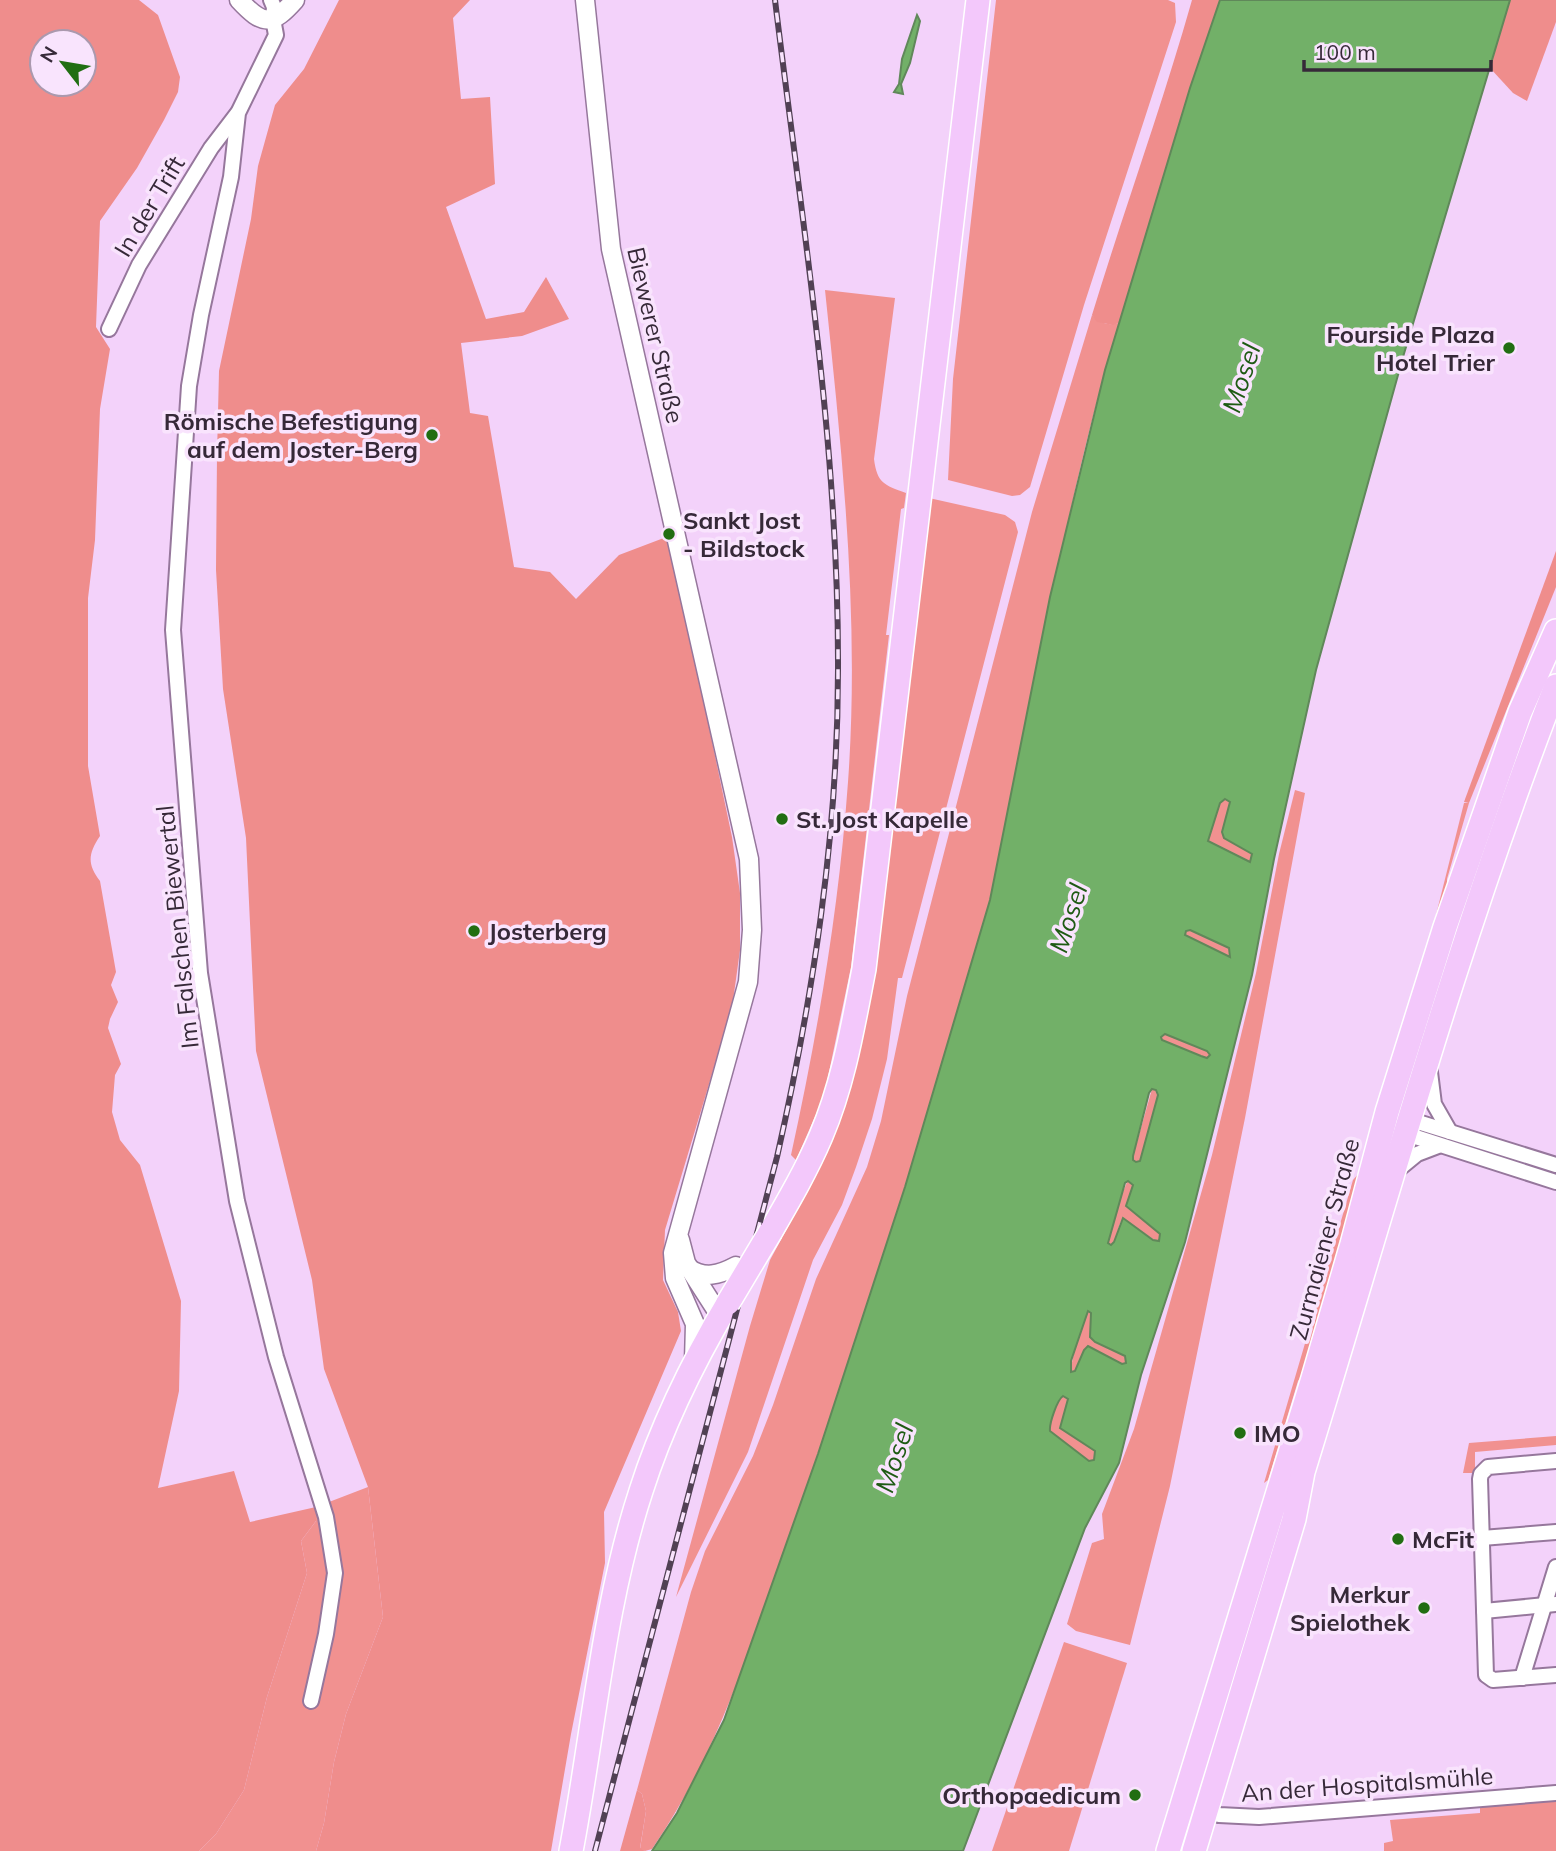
<svg xmlns="http://www.w3.org/2000/svg" width="1556" height="1851" font-family="Mulish,sans-serif">
<style>
.green{fill:#f19190}
.forest{fill:#ef8d8c;fill-rule:evenodd}
.water{fill:#72b068;stroke:#60885a;stroke-width:2;fill-rule:evenodd}
.lines{fill:none;stroke-linecap:round;stroke-linejoin:round}
.minor-casing{stroke:#96779c;stroke-width:18}
.tertiary-casing{stroke:#96779c;stroke-width:21}
.primary-casing{stroke:#fff;stroke-width:26}
.minor{stroke:#fff;stroke-width:14}
.tertiary{stroke:#fff;stroke-width:18}
.primary{stroke:#f3c8fb;stroke-width:23}
.rail-casing{stroke:#514154;stroke-width:6}
.rail{stroke:#f9e4fd;stroke-width:3.5;stroke-dasharray:10;stroke-linecap:butt}
.primary-bridge-casing{stroke:#fff;stroke-width:26;stroke-linecap:butt}
.primary-bridge{stroke:#f3c8fb;stroke-width:23}
.poi-dot{fill:#216e12;stroke:#f9e4fd;stroke-width:2.5}
.labels{text-anchor:middle;dominant-baseline:central;stroke-width:7;stroke-linejoin:round;paint-order:stroke}
.street-label{font-size:24px;fill:#362938;stroke:#f9e4fd}
.poi-label{font-size:24px;font-weight:bold;fill:#362938;stroke:#f9e4fd;text-anchor:start}
.water-label{font-size:26px;font-style:italic;fill:#1f5b14;stroke:#f9e4fd}
</style>
<rect width="100%" height="100%" fill="#f3d2fa"/>
<g class="green">
<polygon points="996,0 1168,0 1175,3 1176,22 1084,305 1030,487 1020,495 1012,496 948,480 953,379"/>
<path d="M825,290l70,8 -21,161c3,24 10,26 32,34l-2,15 -3,1 -15,126h3l-38,332 -27,129 -28,64 -5,-5c27,-123 48,-247 57,-373 12,-164 -6,-330 -23,-492z"/>
<path d="M1092,315c7,8 16,11 27,8 -57,188 -85,382 -128,573 -13,60 -35,119 -52,178 -41,139 -85,277 -133,414 -44,123 -79,252 -154,361l-7,2 -5,-2 6,-38 -4,-17 -5,-4 54,-198 14,-41 48,-95 20,-51 43,-126 51,-112 14,-46 26,-125 125,-484z"/>
<polygon points="929,498 1005,515 1015,522 1018,532 902,978 898,978 887,1059 872,1119 856,1167 842,1205 813,1260 748,1452 676,1597 750,1326 770,1260 814,1179 841,1113"/>
<polygon points="1295,790 1305,793 1245,1118 1170,1486 1130,1645 1076,1631 1067,1624 1092,1543 1104,1539 1102,1514 1134,1429 1212,1155 1256,973 1279,854"/>
<polygon points="1225,799 1230,802 1222,832 1224,838 1252,854 1250,862 1208,841 1220,803"/>
<polygon points="1464,803 1469,803 1447,879 1447,900 1388,1088 1383,1083 1430,939"/>
<polygon points="1190,930 1230,948 1230,958 1185,935 1185,931"/>
<polygon points="1165,1034 1207,1051 1210,1054 1207,1058 1201,1056 1162,1040 1161,1037"/>
<polygon points="1152,1089 1156,1090 1158,1095 1140,1161 1136,1162 1132,1160 1133,1156"/>
<polygon points="1360,1172 1310,1365 1298,1381 1268,1480 1264,1483 1353,1180"/>
<path d="M1128,1180l5,5 -7,21 34,28 -1,7 -5,-1 -31,-22c-6,8 -5,21 -12,27l-3,-3 8,-34z"/>
<path d="M1088,1310l3,3v6l34,37 1,7 -4,2 -34,-19 -4,4 -9,21 -4,1c-1,-8 12,-55 17,-62z"/>
<path d="M1063,1396l5,3 -8,29 35,23 -1,9 -5,1 -39,-30c-1,-8 6,-29 13,-35z"/>
<polygon points="1556,1436 1556,1445 1475,1452 1475,1473 1463,1473 1469,1443"/>
<polygon points="368,1487 383,1617 346,1714 334,1762 324,1823 316,1851 199,1851 216,1834 244,1790 267,1697 307,1573 301,1541 316,1521 316,1507"/>
<polygon points="1064,1642 1127,1663 1069,1851 992,1851"/>
<polygon points="1556,1801 1556,1851 1384,1851 1384,1843 1393,1841 1390,1820 1480,1813 1480,1807"/>
</g>
<g class="forest">
<path d="M0,0h139l19,15 22,62 -2,15 -14,28 -27,48 -37,53 -4,106 14,22 -10,60 -5,131 -7,58v168l12,70c-12,18 -13,28 0,45l16,91 -5,13 7,17 -8,17 -2,9 13,36 -6,11 -3,37 8,28 20,25 41,136 -2,90 -21,97 76,-17 16,51 66,-15v14l-15,20 6,32 -40,124 -23,93 -28,44 -17,17h-199zM42,42h42v42h-42z"/>
<polygon points="339,0 470,0 453,18 461,99 490,97 495,184 446,207 486,319 524,312 546,277 569,319 522,336 461,343 470,413 488,416 514,567 550,572 576,599 619,555 669,536 732,837 740,893 740,950 732,1008 665,1230 663,1280 678,1312 681,1331 604,1512 605,1563 571,1734 551,1851 316,1851 324,1823 334,1762 346,1714 383,1617 368,1487 324,1369 312,1280 256,1051 246,838 223,689 216,570 217,455 219,371 251,219 258,166 275,105 304,69"/>
<path d="M1192,0h28l-30,88 -71,235 -6,2 -16,-3 -5,-7c32,-105 70,-209 100,-315z"/>
<polygon points="1510,0 1556,0 1556,22 1527,101 1513,93 1490,68"/>
<polygon points="1556,551 1556,587 1469,803 1464,802"/>
<polygon points="637,1790 642,1794 646,1811 640,1848 645,1851 620,1851"/>
</g>
<g class="water">
<path d="M1220,0h290l-107,357 -87,313 -42,189 -22,116 -67,267 -44,133 -22,88 -34,65 -122,323h-311l25,-38 47,-93 94,-266 87,-267 85,-287 60,-303 55,-227 85,-282zM1225,799l5,3 -8,30 2,6 28,16 -2,8 -42,-21 12,-38zM1190,930l39,18 1,9 -45,-22 1,-4zM1165,1034l42,17 3,4 -3,3 -6,-2 -39,-16 -1,-3zM1152,1089l4,1 2,5 -18,66 -4,1 -3,-2v-4l16,-63zM1128,1181l5,4 -7,21 34,28 -1,7 -6,-1 -30,-22 -9,24 -3,3 -3,-2 17,-60zM1088,1311l3,2 -1,24 5,5 30,14 1,7 -4,1 -34,-18 -4,4 -9,21 -4,1v-11zM1063,1396l5,3 -8,29 35,23 -1,9 -5,1 -39,-30c-1,-7 7,-31 13,-35z"/>
<polygon points="917,15 920,21 910,63 901,84 903,94 894,92 899,84 902,59"/>
</g>
<g class="lines">
<defs>
<g id="minor">
<polyline points="271,0 274,7 273,19 276,35 238,113 231,177 201,315 189,386 173,630 200,973 237,1201 276,1357 326,1517 335,1573 326,1634 311,1701"/>
<polyline points="109,329 139,265 211,148 237,114"/>
<polyline points="1430,1072 1434,1104 1450,1132"/>
<polyline points="1405,1118 1556,1165"/>
<polyline points="1397,1131 1556,1182"/>
<polyline points="1395,1172 1417,1154 1438,1146"/>
<polyline points="1556,1461 1488,1467 1481,1474 1480,1479 1486,1675 1493,1680 1556,1675"/>
<polyline points="1482,1538 1556,1532"/>
<polyline points="1484,1611 1556,1604"/>
<polyline points="1522,1678 1556,1567"/>
<polyline points="1201,1808 1219,1815 1259,1817 1556,1793"/>
</g>
<g id="tertiary">
<path d="M239,0c24,26 33,26 56,0"/>
<polyline points="585,0 611,249 749,859 752,930 748,982 673,1253 675,1278 695,1324 694,1361"/>
<polyline points="680,1240 686,1263 720,1316"/>
<path d="M688,1268c17,11 31,7 48,-2"/>
</g>
<g id="primary">
<path d="M771,1231c18,-31 36,-62 50,-95 23,-54 32,-111 43,-167l114,-969"/>
<path d="M571,1851c23,-120 32,-244 70,-360 21,-66 52,-129 87,-188"/>
<polyline points="1168,1851 1313,1378 1352,1244 1387,1112 1445,927 1520,712 1556,631"/>
<path d="M1194,1851l100,-332 9,-47c81,-263 153,-529 253,-786"/>
</g>
</defs>
<use href="#minor" class="minor-casing"/>
<use href="#tertiary" class="tertiary-casing"/>
<use href="#primary" class="primary-casing"/>
<use href="#minor" class="minor"/>
<use href="#tertiary" class="tertiary"/>
<use href="#primary" class="primary"/>
<defs>
<path id="rail" d="M595,1851l182,-694c36,-160 61,-322 61,-487 1,-225 -36,-447 -63,-670"/>
</defs>
<use href="#rail" class="rail-casing"/>
<use href="#rail" class="rail"/>
<defs>
<polyline id="primary-bridge" points="728,1303 771,1231"/>
</defs>
<use href="#primary-bridge" class="primary-bridge-casing"/>
<use href="#primary-bridge" class="primary-bridge"/>
</g>
<g class="poi-dot">
<circle cx="1509" cy="348" r="7"/>
<circle cx="432" cy="435" r="7"/>
<circle cx="669" cy="534" r="7"/>
<circle cx="782" cy="819" r="7"/>
<circle cx="474" cy="931" r="7"/>
<circle cx="1240" cy="1433" r="7"/>
<circle cx="1398" cy="1539" r="7"/>
<circle cx="1424" cy="1608" r="7"/>
<circle cx="1135" cy="1795" r="7"/>
</g>
<g class="labels">
<g class="street-label">
<text transform="translate(149 206) rotate(-59)">In der Trift</text>
<text transform="translate(656 335) rotate(77)">Biewerer Straße</text>
<text transform="translate(177 927) rotate(-96)">Im Falschen Biewertal</text>
<text transform="translate(1324 1239) rotate(-75)">Zurmaiener Straße</text>
<text transform="translate(1367 1784) rotate(-4)">An der Hospitalsmühle</text>
</g>
<g class="poi-label">
<text x="1495" y="334" text-anchor="end">Fourside Plaza<tspan x="1495" dy="28">Hotel Trier</tspan></text>
<text x="418" y="421" text-anchor="end">Römische Befestigung<tspan x="418" dy="28">auf dem Joster-Berg</tspan></text>
<text x="683" y="520">Sankt Jost<tspan x="683" dy="28">- Bildstock</tspan></text>
<text x="796" y="819">St. Jost Kapelle</text>
<text x="488" y="931">Josterberg</text>
<text x="1254" y="1433">IMO</text>
<text x="1412" y="1539">McFit</text>
<text x="1410" y="1594" text-anchor="end">Merkur<tspan x="1410" dy="28">Spielothek</tspan></text>
<text x="1121" y="1795" text-anchor="end">Orthopaedicum</text>
</g>
<g class="water-label">
<text transform="translate(1241 378) rotate(-72)">Mosel</text>
<text transform="translate(1068 918) rotate(-72)">Mosel</text>
<text transform="translate(894 1458) rotate(-72)">Mosel</text>
</g>
</g>
<g transform="translate(63 63) rotate(301)"><circle r="33" fill="#f9e4fd" stroke="#ab99ae" stroke-width="2"/>
<path d="M0-5L12 26L0 18L-12 26Z" fill="#216e12"/>
<text y="-10" font-size="19" font-weight="bold" text-anchor="middle" fill="#362938">N</text>
</g>
<path d="M1304 60v10h187v-10" fill="none" stroke="#362938" stroke-width="3.5"/>
<text x="1314" y="60" font-size="21" fill="#362938" stroke="#f9e4fd" stroke-width="5" paint-order="stroke">100 m</text>
</svg>
